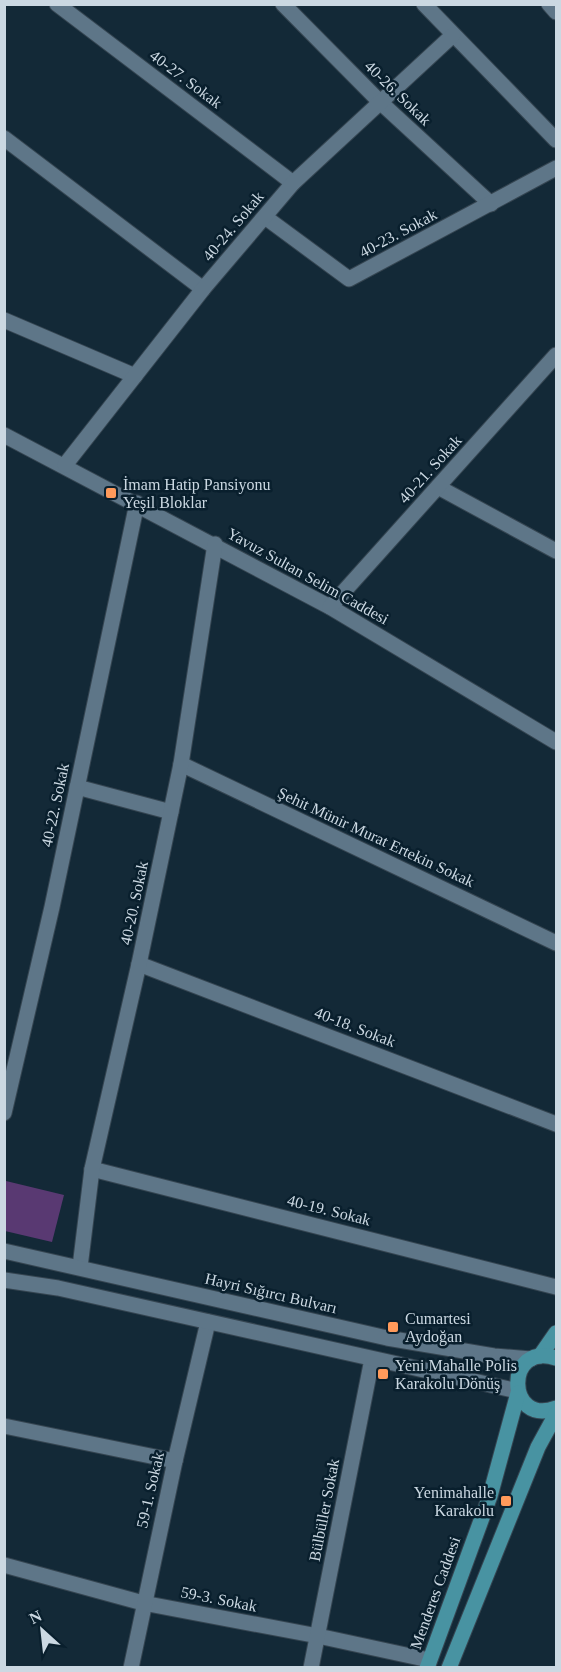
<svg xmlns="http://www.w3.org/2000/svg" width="561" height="1672" font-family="'Times New Roman',serif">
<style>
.green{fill:#593972}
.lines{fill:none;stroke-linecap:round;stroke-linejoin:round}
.minor-casing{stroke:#354551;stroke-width:17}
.tertiary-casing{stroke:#354551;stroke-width:17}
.primary-casing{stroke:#354551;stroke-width:17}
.minor{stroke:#5e7688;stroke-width:15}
.tertiary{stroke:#5e7688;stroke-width:15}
.primary{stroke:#4893a2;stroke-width:15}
.poi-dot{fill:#ff9a5b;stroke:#091f2d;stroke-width:2}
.labels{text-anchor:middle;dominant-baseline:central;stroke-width:5;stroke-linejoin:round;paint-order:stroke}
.street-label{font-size:16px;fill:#cbd8e2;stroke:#091f2d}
.poi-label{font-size:16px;fill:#cbd8e2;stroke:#091f2d;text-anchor:start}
</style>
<rect width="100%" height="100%" fill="#132937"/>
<polygon class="green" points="6,1181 64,1195 52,1242 5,1231"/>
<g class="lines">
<defs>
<g id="minor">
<polyline points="57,4 293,183"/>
<polyline points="283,4 379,101 491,204"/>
<polyline points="424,4 556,140"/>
<polyline points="549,4 556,12"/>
<polyline points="4,138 203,289"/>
<polyline points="265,217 349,279 556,168"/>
<polyline points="4,320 135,376"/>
<polyline points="4,435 330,607 556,742"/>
<polyline points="65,465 203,289 293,183 453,35"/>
<polyline points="438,487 556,551"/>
<polyline points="330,607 556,355"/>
<polyline points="181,764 556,943"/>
<polyline points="77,787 171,812"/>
<polyline points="139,964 556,1124"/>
<polyline points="4,1113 52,907 137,503"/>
<polyline points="92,1169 556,1287"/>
<polyline points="80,1267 92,1169 139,964 181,764 215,544"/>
<polyline points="4,1426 175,1461"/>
<polyline points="4,1565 143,1603 318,1636 429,1660"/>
<polyline points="131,1668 175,1461 208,1322"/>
<polyline points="311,1668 372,1359"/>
</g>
<g id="tertiary">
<polyline points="4,1251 387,1338 494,1356 531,1359"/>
<polyline points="4,1280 58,1288 518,1391"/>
</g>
<g id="primary">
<polyline points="540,1356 556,1333"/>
<path d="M556,1358c-52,-17 -50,69 0,50"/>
<polyline points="427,1668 490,1496 518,1393"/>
<polyline points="449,1668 538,1447 556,1414"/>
</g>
</defs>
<use href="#minor" class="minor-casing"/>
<use href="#tertiary" class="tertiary-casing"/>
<use href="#primary" class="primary-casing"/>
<use href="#minor" class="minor"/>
<use href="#tertiary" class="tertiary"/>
<use href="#primary" class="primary"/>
</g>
<g class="poi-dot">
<rect x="105" y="487" width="12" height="12" rx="3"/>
<rect x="387" y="1321" width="12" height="12" rx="3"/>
<rect x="377" y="1368" width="12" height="12" rx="3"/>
<rect x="500" y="1495" width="12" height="12" rx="3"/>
</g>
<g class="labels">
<g class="street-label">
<text transform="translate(186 79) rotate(37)">40-27. Sokak</text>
<text transform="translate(398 93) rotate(44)">40-26. Sokak</text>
<text transform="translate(233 226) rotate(-50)">40-24. Sokak</text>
<text transform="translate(398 233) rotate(-28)">40-23. Sokak</text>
<text transform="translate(430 469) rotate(-48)">40-21. Sokak</text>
<text transform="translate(308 576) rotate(29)">Yavuz Sultan Selim Caddesi</text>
<text transform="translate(55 805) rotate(-78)">40-22. Sokak</text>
<text transform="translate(376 837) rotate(25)">Şehit Münir Murat Ertekin Sokak</text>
<text transform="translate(134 903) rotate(-78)">40-20. Sokak</text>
<text transform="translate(355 1027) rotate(21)">40-18. Sokak</text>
<text transform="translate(329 1210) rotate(14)">40-19. Sokak</text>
<text transform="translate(271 1293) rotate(13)">Hayri Sığırcı Bulvarı</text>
<text transform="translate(150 1490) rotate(-77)">59-1. Sokak</text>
<text transform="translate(324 1510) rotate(-79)">Bülbüller Sokak</text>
<text transform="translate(435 1593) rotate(-70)">Menderes Caddesi</text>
<text transform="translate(219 1599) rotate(11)">59-3. Sokak</text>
</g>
<g class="poi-label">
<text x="123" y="484">İmam Hatip Pansiyonu<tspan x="123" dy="18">Yeşil Bloklar</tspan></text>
<text x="405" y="1318">Cumartesi<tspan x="405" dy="18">Aydoğan</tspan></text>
<text x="395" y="1365">Yeni Mahalle Polis<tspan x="395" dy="18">Karakolu Dönüş</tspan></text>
<text x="494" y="1492" text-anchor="end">Yenimahalle<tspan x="494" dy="18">Karakolu</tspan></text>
</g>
</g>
<rect width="561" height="1672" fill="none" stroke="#cbd8e2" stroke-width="12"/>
<g transform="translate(42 1630) rotate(333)" stroke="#091f2d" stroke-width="4.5" paint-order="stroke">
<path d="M0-4.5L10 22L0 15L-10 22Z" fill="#cbd8e2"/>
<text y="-9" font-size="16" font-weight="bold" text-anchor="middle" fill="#cbd8e2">N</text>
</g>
</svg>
